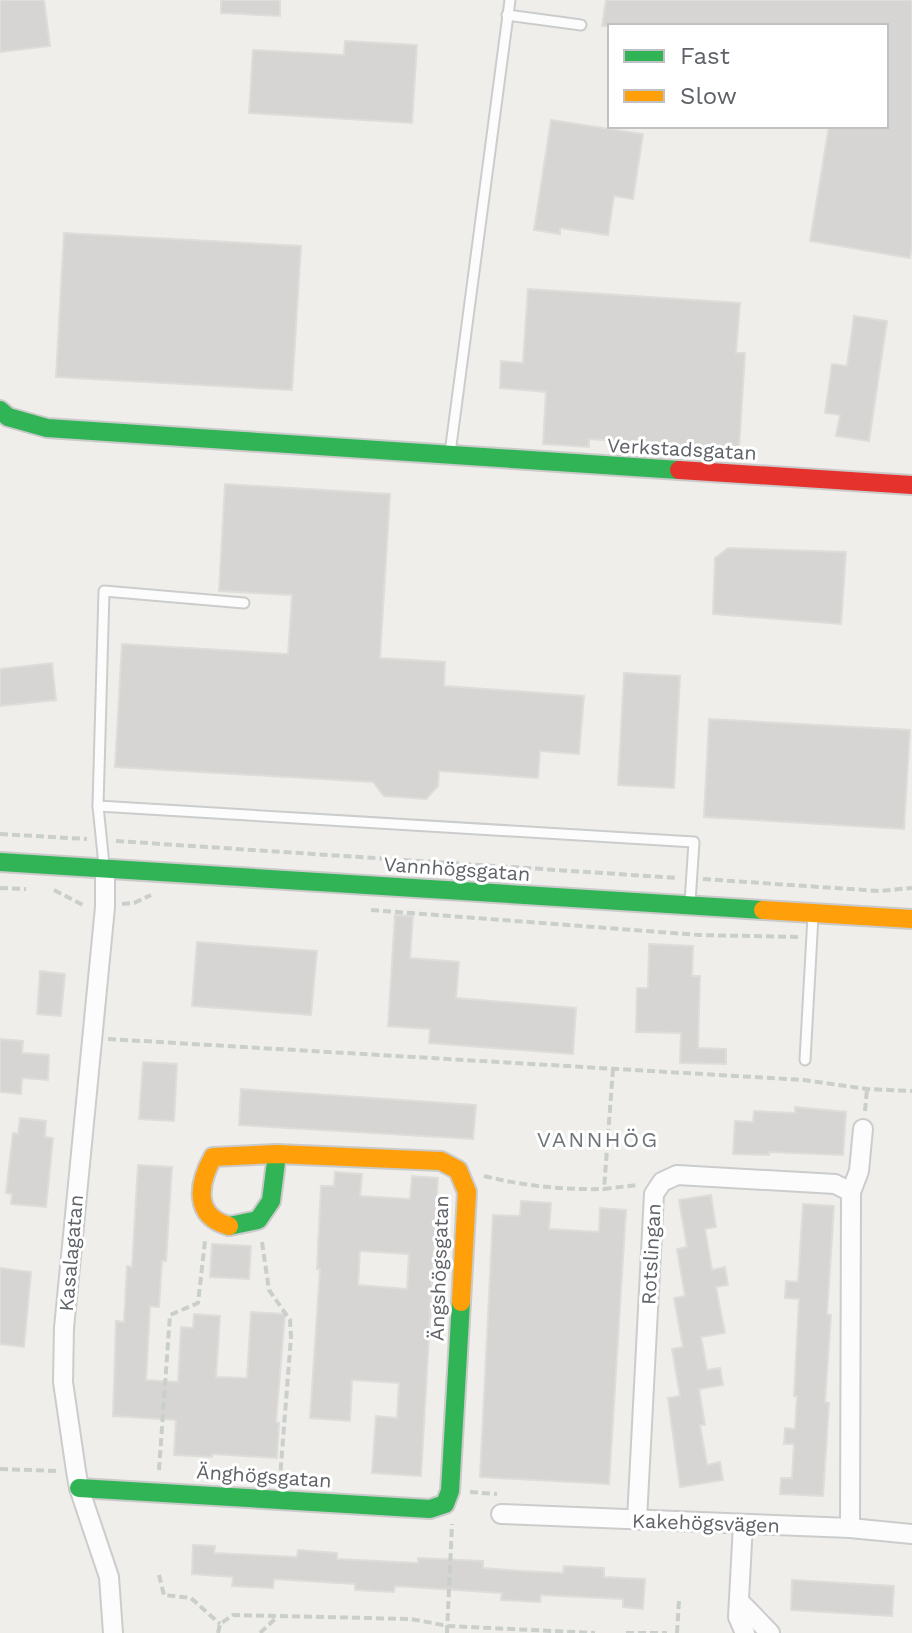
<svg xmlns="http://www.w3.org/2000/svg" width="912" height="1633" font-family="'Work Sans',sans-serif">
<style>
.building{fill:#d6d5d3;stroke:#deddd9;stroke-width:2;fill-rule:evenodd}
.lines{fill:none;stroke-linecap:round;stroke-linejoin:round}
.lane-casing{stroke:#cbcccc;stroke-width:13}
.street-casing{stroke:#cbcccc;stroke-width:22}
.fast-casing{stroke:#cacacb;stroke-width:22}
.slow-casing{stroke:#cacacb;stroke-width:22}
.jam-casing{stroke:#cacacb;stroke-width:22}
.path{stroke:#cacfcc;stroke-width:4;stroke-dasharray:8 4;stroke-linecap:butt}
.lane{stroke:#fdfcfc;stroke-width:9}
.street{stroke:#fdfcfc;stroke-width:18}
.fast{stroke:#30b455;stroke-width:18}
.slow{stroke:#ff9f0a;stroke-width:18}
.jam{stroke:#e5322d;stroke-width:18}
.labels{text-anchor:middle;dominant-baseline:central;stroke-width:6;stroke-linejoin:round;paint-order:stroke}
.street-label{font-size:20px;fill:#5f6368;stroke:#fff}
.neighbourhood-label{font-size:22px;letter-spacing:2px;fill:#70757a;stroke:#fff}
</style>
<rect width="100%" height="100%" fill="#efeeea"/>
<g class="building">
<polygon points="0,0 44,0 50,46 0,52"/>
<polygon points="221,0 280,0 280,16 221,13"/>
<polygon points="606,0 912,0 912,245 910,258 810,241 829,126 886,126 886,26 602,26"/>
<polygon points="345,41 417,45 412,123 249,113 253,50 344,55"/>
<polygon points="551,120 643,134 633,199 614,196 608,235 560,228 560,234 534,230"/>
<polygon points="64,233 301,246 292,390 56,377"/>
<polygon points="528,289 740,303 736,353 745,353 739,449 589,439 589,447 543,444 546,392 500,388 501,361 523,363"/>
<polygon points="854,316 887,321 869,441 836,436 840,415 825,413 832,364 847,366"/>
<polygon points="225,484 390,494 380,658 445,662 444,686 584,696 579,754 540,751 538,778 439,771 438,786 426,799 384,796 373,782 115,767 122,644 288,654 292,595 219,591"/>
<polygon points="728,548 846,552 841,624 713,614 715,558"/>
<polygon points="52,663 56,700 0,706 0,669"/>
<polygon points="624,673 680,676 674,788 618,785"/>
<polygon points="709,719 910,730 904,829 704,817"/>
<polygon points="395,915 413,916 410,958 459,962 456,998 576,1008 573,1054 429,1043 430,1029 388,1026"/>
<polygon points="197,942 317,951 311,1015 192,1006"/>
<polygon points="649,944 693,946 692,976 700,976 698,1048 726,1049 726,1064 680,1063 681,1033 636,1032 637,988 648,988"/>
<polygon points="40,971 65,974 61,1016 37,1014"/>
<polygon points="0,1039 23,1041 22,1053 49,1055 48,1080 22,1078 21,1094 0,1092"/>
<polygon points="143,1062 177,1064 174,1121 139,1119"/>
<polygon points="241,1089 476,1105 473,1139 239,1125"/>
<polygon points="795,1107 846,1112 843,1155 769,1152 769,1155 733,1154 735,1121 753,1122 754,1111 795,1113"/>
<polygon points="20,1118 46,1121 45,1137 53,1138 46,1207 11,1204 12,1194 6,1193 13,1133 18,1134"/>
<polygon points="138,1165 172,1167 166,1261 162,1261 159,1307 150,1306 146,1380 178,1382 181,1327 193,1328 194,1314 220,1316 216,1377 247,1378 251,1312 285,1314 276,1422 279,1423 277,1458 212,1454 212,1457 174,1455 176,1420 113,1416 116,1321 124,1322 127,1266 132,1267"/>
<path d="M335,1172l27,2 -2,22 50,3 2,-23 26,2 -17,298 -49,-3 4,-57 21,2 2,-35 -47,-3 -2,41 -40,-3 10,-149h-3l4,-83h13zM360,1251l49,3 -2,35 -49,-4z"/>
<polygon points="711,1195 716,1227 705,1229 712,1270 725,1267 728,1285 716,1287 725,1333 701,1337 707,1370 720,1368 723,1385 699,1389 705,1425 700,1425 707,1465 720,1462 723,1480 680,1487 668,1398 680,1396 672,1349 683,1347 674,1298 685,1296 677,1249 687,1247 679,1200"/>
<polygon points="521,1201 551,1203 549,1229 599,1232 600,1208 626,1210 609,1484 480,1477 493,1215 520,1216"/>
<polygon points="803,1204 834,1206 827,1314 831,1315 825,1402 829,1403 823,1496 780,1494 781,1478 792,1478 794,1444 784,1444 785,1428 795,1429 797,1396 794,1396 799,1299 785,1298 786,1281 798,1282"/>
<polygon points="212,1244 251,1246 249,1279 210,1277"/>
<polygon points="0,1268 31,1272 24,1347 0,1344"/>
<polygon points="193,1545 215,1546 214,1553 297,1557 298,1550 337,1553 337,1559 418,1563 418,1558 483,1561 483,1568 522,1571 563,1573 564,1566 604,1568 604,1577 645,1579 643,1609 623,1607 623,1599 541,1595 540,1602 501,1600 502,1593 395,1586 394,1592 355,1590 355,1584 274,1579 273,1588 232,1586 233,1577 192,1574"/>
<polygon points="792,1580 894,1586 892,1616 791,1610"/>
</g>
<g class="lines">
<defs>
<g id="lane">
<polyline points="507,15 581,25"/>
<polyline points="450,453 510,0"/>
<polyline points="244,603 104,591 98,806 694,842 690,902"/>
<polyline points="98,806 104,865"/>
<polyline points="805,1060 813,916"/>
</g>
<g id="street">
<polyline points="105,869 105,907 64,1328 63,1382 76,1471 79,1488 109,1577 113,1633"/>
<polyline points="501,1514 850,1528 912,1534"/>
<polyline points="637,1520 654,1194 662,1182 677,1175 835,1184 851,1192"/>
<polyline points="743,1524 738,1617 745,1633"/>
<polyline points="850,1528 851,1192 859,1171 863,1129"/>
<polyline points="740,1602 770,1633"/>
</g>
<g id="fast">
<polyline points="0,410 8,417 47,428 679,470"/>
<polyline points="0,862 763,910"/>
<polyline points="229,1226 258,1220 271,1201 277,1154"/>
<polyline points="79,1488 430,1509 445,1504 450,1491 461,1302"/>
</g>
<g id="slow">
<polyline points="763,910 912,919"/>
<path d="M229,1226c-36,-10 -31,-42 -16,-69l64,-3 164,7 17,9 9,22 -6,110"/>
</g>
<polyline id="jam" points="679,470 912,485"/>
</defs>
<use href="#lane" class="lane-casing"/>
<use href="#street" class="street-casing"/>
<use href="#fast" class="fast-casing"/>
<use href="#slow" class="slow-casing"/>
<use href="#jam" class="jam-casing"/>
<g class="path">
<polyline points="0,834 87,839"/>
<polyline points="116,841 678,878"/>
<polyline points="703,879 879,891 912,888"/>
<polyline points="0,888 26,889"/>
<polyline points="54,890 85,906"/>
<polyline points="122,904 134,903 151,895"/>
<polyline points="371,910 699,935 798,937"/>
<polyline points="108,1039 804,1080 867,1089 912,1091"/>
<polyline points="613,1069 604,1189 637,1185"/>
<polyline points="865,1111 867,1089"/>
<path d="M484,1176c40,10 79,14 120,13"/>
<polyline points="262,1242 269,1290 290,1320 291,1337 280,1478"/>
<polyline points="0,1469 58,1471"/>
<polyline points="159,1470 170,1315 198,1303 205,1241"/>
<polyline points="470,1492 497,1494"/>
<polyline points="159,1575 164,1595 191,1598 220,1624"/>
<polyline points="218,1633 220,1624 233,1615 411,1619 448,1626 595,1633"/>
<polyline points="260,1633 276,1618"/>
<polyline points="447,1633 452,1524"/>
<polyline points="626,1633 667,1633"/>
<polyline points="677,1633 679,1600"/>
</g>
<use href="#lane" class="lane"/>
<use href="#street" class="street"/>
<use href="#fast" class="fast"/>
<use href="#slow" class="slow"/>
<use href="#jam" class="jam"/>
</g>
<g class="labels">
<g class="street-label">
<text transform="translate(682 449) rotate(3)">Verkstadsgatan</text>
<text transform="translate(457 869) rotate(4)">Vannhögsgatan</text>
<text transform="translate(71 1253) rotate(-85)">Kasalagatan</text>
<text transform="translate(651 1254) rotate(-87)">Rotslingan</text>
<text transform="translate(439 1268) rotate(-88)">Ängshögsgatan</text>
<text transform="translate(264 1476) rotate(4)">Änghögsgatan</text>
<text transform="translate(706 1523) rotate(2)">Kakehögsvägen</text>
</g>
<g class="neighbourhood-label">
<text x="598" y="1139">VANNHÖG</text>
</g>
</g>
<rect x="608" y="24" width="280" height="104" fill="#ffffff" stroke="#bfc1c3" stroke-width="2"/>
<rect x="624" y="50" width="40" height="12" fill="#30b455" stroke="#bfc1c3" stroke-width="2"/>
<text x="680" y="64" font-size="24" fill="#5f6368">Fast</text>
<rect x="624" y="90" width="40" height="12" fill="#ff9f0a" stroke="#bfc1c3" stroke-width="2"/>
<text x="680" y="104" font-size="24" fill="#5f6368">Slow</text>
</svg>
